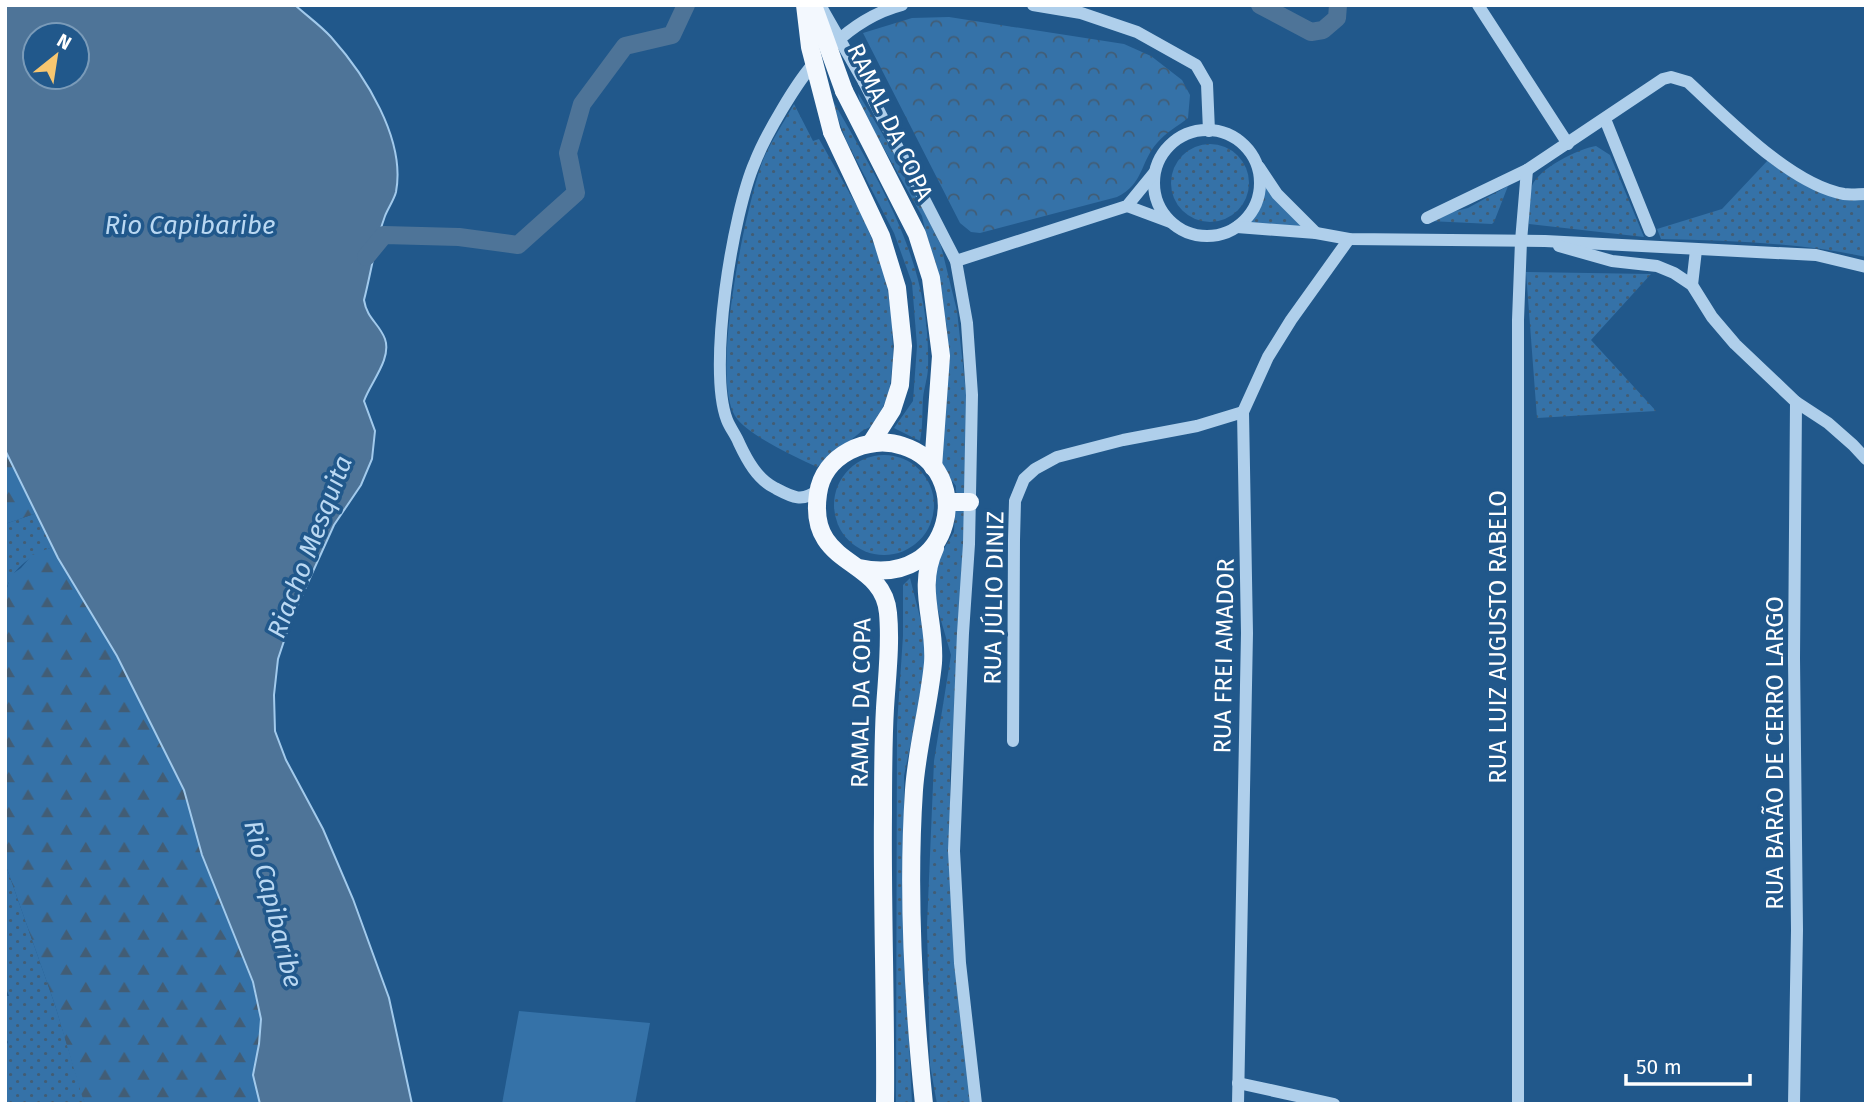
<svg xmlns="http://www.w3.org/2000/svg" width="1871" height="1109" font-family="'Fira Sans',sans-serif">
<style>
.grass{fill:url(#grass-dots)}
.forest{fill:url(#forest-firs)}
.park{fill:url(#park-crowns)}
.pitch{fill:#3572a8}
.water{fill:#4e7498;stroke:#a2caec;stroke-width:2;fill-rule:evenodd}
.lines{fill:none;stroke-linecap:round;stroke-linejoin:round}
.canal{stroke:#4e7498;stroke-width:18}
.minor{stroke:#afcfeb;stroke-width:12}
.major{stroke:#f3f8fe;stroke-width:18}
.minor-bridge{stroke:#afcfeb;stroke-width:12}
.major-bridge{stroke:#f3f8fe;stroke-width:18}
.labels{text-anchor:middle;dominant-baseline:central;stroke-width:7;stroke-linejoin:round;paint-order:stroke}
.street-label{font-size:24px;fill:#fff;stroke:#21588b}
.water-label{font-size:26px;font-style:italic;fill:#bad8f2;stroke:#21588b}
</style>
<defs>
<pattern id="grass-dots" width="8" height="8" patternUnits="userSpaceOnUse" patternTransform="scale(1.75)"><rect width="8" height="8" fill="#3572a8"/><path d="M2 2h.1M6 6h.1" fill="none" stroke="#425d75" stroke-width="1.8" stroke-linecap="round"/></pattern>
<pattern id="forest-firs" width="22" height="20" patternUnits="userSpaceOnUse" patternTransform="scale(1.75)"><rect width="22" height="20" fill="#3572a8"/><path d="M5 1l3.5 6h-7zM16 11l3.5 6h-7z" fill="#425d75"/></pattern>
<pattern id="park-crowns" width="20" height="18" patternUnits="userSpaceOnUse" patternTransform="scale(1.75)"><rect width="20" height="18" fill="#3572a8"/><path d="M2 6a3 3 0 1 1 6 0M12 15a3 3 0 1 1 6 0" fill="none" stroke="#425d75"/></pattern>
</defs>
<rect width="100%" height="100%" fill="#21588b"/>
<g class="grass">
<polygon points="858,93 907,175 941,246 957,311 967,402 961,655 950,770 950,855 972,1104 937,1104 930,1065 927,926 934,761 951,655 936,603 936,562 954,532 956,486 939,464 945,416 947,327 922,216 861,108"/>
<path d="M829,94c50,88 102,166 99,273 0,10 -4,21 -5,31 -1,15 0,28 -3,43l-26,-13 19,-27 4,-55 -5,-63 -18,-50 -48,-93z"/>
<path d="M794,104l19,37 6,-2 43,76 22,54 8,48 1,42 -4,35 -15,31 -12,6 -45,36c-21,-10 -70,-32 -82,-51 -25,-41 11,-210 28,-256 8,-19 21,-38 31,-56z"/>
<circle cx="1210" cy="183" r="39"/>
<path d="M1596,146l14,9 34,82 -115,-13c0,-12 -2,-28 3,-38 7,-18 46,-37 64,-40z"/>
<path d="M1770,158l79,41 17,1v57c-68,-15 -136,-16 -205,-18l-4,-10 65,-20z"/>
<path d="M1261,181l50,50 -69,-5c13,-14 18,-26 19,-45z"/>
<polygon points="1508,186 1494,222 1492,224 1429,221 1436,216 1468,208"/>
<polygon points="1526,272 1651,274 1591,340 1656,411 1537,418"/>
<circle cx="884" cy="505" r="50"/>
<path d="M37,513l16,34c-23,8 -45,24 -48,49v-72z"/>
<polygon points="910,578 924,633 925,674 904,776 908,1019 912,1104 896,1104 897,725 903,636 903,585"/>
<polygon points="5,863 55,1005 85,1104 5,1104 5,1048 8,1042 5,1037 5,996 9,996 5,986"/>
</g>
<g class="forest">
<polygon points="5,450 37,513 5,524"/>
<polygon points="53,547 85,604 117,656 184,790 202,855 252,982 261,1019 259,1044 253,1075 260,1104 85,1104 81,1093 55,1005 5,863 6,591 11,575 21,568 33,554"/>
</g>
<path class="park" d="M949,17l175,27 27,12 31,24 8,15 -2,23c-10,8 -23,15 -31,25 -17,19 -13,41 -40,54l-137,36 -9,-1 -11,-9 -97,-190 49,-15z"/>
<polygon class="pitch" points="519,1011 650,1023 635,1104 502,1104"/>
<path class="water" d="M5,5h290c12,11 25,20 36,32 34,38 75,102 65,155 -2,8 -8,16 -11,24 -10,27 -14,57 -21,84 3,19 15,23 21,39 7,20 -15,44 -21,62l11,30 -3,28 -11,26 -27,40 -43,95 -13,39 -4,36 1,36 11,29 37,69 30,70 36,99 23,106h-152l-7,-29 6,-31 2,-25 -8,-37 -51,-127 -18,-65 -67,-134 -59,-98 -53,-108zM35,35h42v42h-42z"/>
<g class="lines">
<g class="canal">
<polyline points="1260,5 1311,32 1323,30 1337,18 1338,5"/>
<polyline points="366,257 384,235 459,237 518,245 576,193 568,153 582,104 625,46 672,35 686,5"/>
</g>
<g class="minor">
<polyline points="1033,5 1081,13 1137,32 1196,65 1207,84 1209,131"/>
<polyline points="1478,5 1568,144"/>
<path d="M832,46c20,-19 43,-34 70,-41"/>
<path d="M816,61c-19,20 -51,75 -61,101 -22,50 -48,207 -28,258 3,8 9,15 12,23 8,17 18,36 36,45 17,9 27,15 43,2"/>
<polyline points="864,82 956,261 967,323 972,395 969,544 963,633 954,851 960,963 976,1104"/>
<polyline points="1605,119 1650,231"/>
<circle cx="1207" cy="183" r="53"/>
<polyline points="1259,167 1277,194 1316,233"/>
<polyline points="1127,206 1170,222"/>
<path d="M1427,218l100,-48 136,-91 8,-2 17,5c39,36 103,103 156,112 7,1 15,0 22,0"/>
<polyline points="1237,227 1316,233 1349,239 1545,241 1816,255 1866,267"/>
<polyline points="1559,246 1612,261 1657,266 1674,273 1692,285 1712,317 1735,344 1796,402 1828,423 1853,445 1866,459"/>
<polyline points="956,261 1127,206 1154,173"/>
<polyline points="1692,285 1696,250"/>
<polyline points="1013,741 1014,540 1015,501 1024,479 1035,469 1057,457 1123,440 1197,426 1243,412"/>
<polyline points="1238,1083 1334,1104"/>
<polyline points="1238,1104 1247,633 1243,412 1268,357 1291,320 1349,239"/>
<polyline points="1518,1104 1518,320 1521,241 1527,170"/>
<polyline points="1794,1104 1797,930 1794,658 1796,402"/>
</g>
<g class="major">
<polyline points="844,91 917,234 931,278 941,356 933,467"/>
<polyline points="832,132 881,236 897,288 903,346 900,385 892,410 871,443"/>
<polyline points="947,502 970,502"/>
<path d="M859,568c96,21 117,-99 44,-122 -35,-12 -80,9 -85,48 -11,75 65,62 70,119 3,31 -1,63 -3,95 -2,35 -2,70 -2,105 -1,97 3,194 2,291"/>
<path d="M924,1104c-11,-105 -17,-209 -10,-314 3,-43 15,-84 19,-127 3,-42 -17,-74 2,-115"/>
</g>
<polyline class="minor-bridge" points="820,5 864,82"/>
<g class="major-bridge">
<polyline points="805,5 810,47 832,132"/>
<polyline points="813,5 844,91"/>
</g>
</g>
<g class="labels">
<g class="street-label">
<text transform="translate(890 122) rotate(65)">RAMAL DA COPA</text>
<text transform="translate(994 598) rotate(-89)">RUA JÚLIO DINIZ</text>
<text transform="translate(1498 637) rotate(-90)">RUA LUIZ AUGUSTO RABELO</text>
<text transform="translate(1224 656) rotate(-89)">RUA FREI AMADOR</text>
<text transform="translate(861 703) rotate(-89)">RAMAL DA COPA</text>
<text transform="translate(1775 753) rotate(-90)">RUA BARÃO DE CERRO LARGO</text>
</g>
<g class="water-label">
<text x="190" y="225">Rio Capibaribe</text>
<text transform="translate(310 547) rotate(-69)">Riacho Mesquita</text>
<text transform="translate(273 904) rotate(76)">Rio Capibaribe</text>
</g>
</g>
<rect width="1871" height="1109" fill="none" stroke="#ffffff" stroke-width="14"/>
<g transform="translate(56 56) rotate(30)"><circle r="33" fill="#21588b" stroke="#7a9bb9" stroke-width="2"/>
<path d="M0-5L12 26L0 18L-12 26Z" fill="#f7c670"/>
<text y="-10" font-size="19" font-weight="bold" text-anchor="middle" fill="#ffffff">N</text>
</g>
<path d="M1626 1074v10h124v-10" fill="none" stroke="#ffffff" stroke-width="3.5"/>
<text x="1636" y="1074" font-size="21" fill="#ffffff" stroke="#21588b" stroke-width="5" paint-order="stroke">50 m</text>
</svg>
